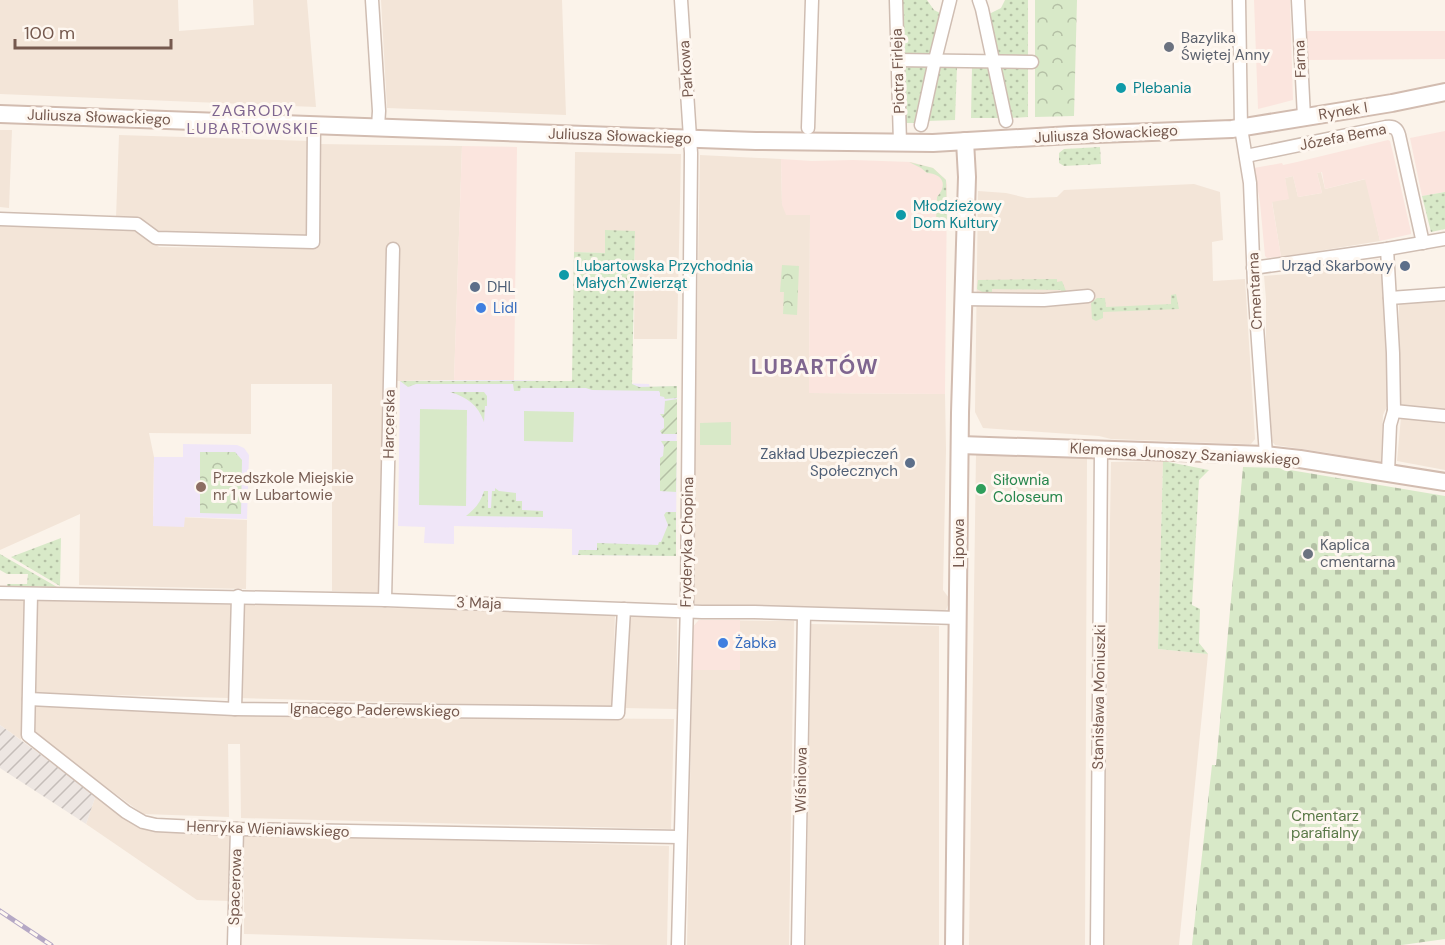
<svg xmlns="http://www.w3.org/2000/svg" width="1445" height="945" font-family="'DM Sans',sans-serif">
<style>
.residential{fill:#f3e5d8}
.commercial{fill:#fbe5de}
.industrial{fill:url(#industrial-furrows)}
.education{fill:#f0e6f8}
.grass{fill:url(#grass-dots)}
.forest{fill:url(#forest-crowns)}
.cemetery{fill:url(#cemetery-stones)}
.garden{fill:url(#garden-furrows)}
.pitch{fill:#d8e9c8}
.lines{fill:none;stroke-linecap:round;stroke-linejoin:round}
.street-casing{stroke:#cfbdb2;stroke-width:15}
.secondary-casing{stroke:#d2bcb0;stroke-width:20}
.street{stroke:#fff;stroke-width:12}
.secondary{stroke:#fff;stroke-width:16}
.rail-casing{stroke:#b5a8c5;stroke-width:5}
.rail{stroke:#fef7f0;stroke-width:3;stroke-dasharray:9;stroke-linecap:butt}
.worship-dot{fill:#6b7280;stroke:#fef7f0;stroke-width:2}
.culture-dot{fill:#0f9aa8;stroke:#fef7f0;stroke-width:2}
.service-dot{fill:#5c6f8a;stroke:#fef7f0;stroke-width:2}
.shop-dot{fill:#3f7fe0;stroke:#fef7f0;stroke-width:2}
.education-dot{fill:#8d6e63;stroke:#fef7f0;stroke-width:2}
.leisure-dot{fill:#2e9e5b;stroke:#fef7f0;stroke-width:2}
.labels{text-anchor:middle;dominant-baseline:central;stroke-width:6;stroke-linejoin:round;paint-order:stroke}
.worship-label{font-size:15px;fill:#5b616d;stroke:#fef7f0;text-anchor:start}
.street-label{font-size:15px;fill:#75594e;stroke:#fef7f0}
.culture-label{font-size:15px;fill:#0d838f;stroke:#fef7f0;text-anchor:start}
.service-label{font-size:15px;fill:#4e5e75;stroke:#fef7f0;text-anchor:end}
.shop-label{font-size:15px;fill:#366cbe;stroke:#fef7f0;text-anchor:start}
.education-label{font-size:15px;fill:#785e54;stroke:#fef7f0;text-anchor:start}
.leisure-label{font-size:15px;fill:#27864d;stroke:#fef7f0;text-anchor:start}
.park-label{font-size:15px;fill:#5a7947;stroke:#fef7f0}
.neighbourhood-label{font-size:16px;letter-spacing:1.5px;fill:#7f6690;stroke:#fef7f0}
.district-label{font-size:21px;font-weight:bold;letter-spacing:1.5px;fill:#7f6690;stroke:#fef7f0}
</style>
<defs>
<pattern id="industrial-furrows" width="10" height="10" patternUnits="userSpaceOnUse" patternTransform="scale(1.5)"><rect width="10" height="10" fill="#ede6e2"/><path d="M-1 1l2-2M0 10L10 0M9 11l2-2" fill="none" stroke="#c5bdb9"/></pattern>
<pattern id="grass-dots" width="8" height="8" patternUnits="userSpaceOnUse" patternTransform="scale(1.5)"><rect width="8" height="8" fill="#d8e9c8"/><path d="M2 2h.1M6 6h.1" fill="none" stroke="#b4c0a5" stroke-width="1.8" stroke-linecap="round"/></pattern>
<pattern id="forest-crowns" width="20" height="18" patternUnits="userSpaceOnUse" patternTransform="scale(1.5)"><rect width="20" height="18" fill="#d8e9c8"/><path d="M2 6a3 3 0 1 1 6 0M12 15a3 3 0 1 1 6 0" fill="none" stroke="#b4c0a5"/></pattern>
<pattern id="cemetery-stones" width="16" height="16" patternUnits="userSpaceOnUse" patternTransform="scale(1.5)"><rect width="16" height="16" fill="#d8e9c8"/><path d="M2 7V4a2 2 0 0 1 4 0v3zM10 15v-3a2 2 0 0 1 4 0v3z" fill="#b4c0a5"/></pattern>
<pattern id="garden-furrows" width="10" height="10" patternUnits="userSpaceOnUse" patternTransform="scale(1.5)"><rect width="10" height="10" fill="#d8e9c8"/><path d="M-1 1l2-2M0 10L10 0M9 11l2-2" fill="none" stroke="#b4c0a5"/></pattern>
</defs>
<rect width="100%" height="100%" fill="#fbf3ea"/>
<g class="residential">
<polygon points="0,0 178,0 179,31 254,25 253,0 307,0 316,107 0,94"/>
<polygon points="381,0 562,0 566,115 387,108"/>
<polygon points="0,130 12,130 9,208 0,207"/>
<polygon points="119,135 310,141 309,237 159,235 116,218"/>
<polygon points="318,144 462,146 454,380 395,381 384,593 332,591 332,384 251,384 251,434 149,433 154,457 153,516 247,520 246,589 79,585 80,514 0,550 0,225 141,231 159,247 317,249"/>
<polygon points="575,152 681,154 677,339 634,339 635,231 605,253 574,252"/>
<polygon points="700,155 781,159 782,205 810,214 809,393 945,394 946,450 943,590 949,598 948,605 946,610 939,612 704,605 692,604"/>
<polygon points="1321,172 1325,189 1366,179 1380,241 1281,257 1272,201 1288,199 1285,178 1293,176 1298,197 1322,193 1317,173"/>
<polygon points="1194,184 1220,192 1223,240 1212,242 1213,281 1245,279 1255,439 1251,444 1245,444 1111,439 1099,436 983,428 975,412 978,191 1006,193 1027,198 1057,197 1064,190"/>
<polygon points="1378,259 1381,262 1384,299 1388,404 1383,415 1381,463 1329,453 1275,445 1270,439 1270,434 1266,341 1266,299 1264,276 1288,274"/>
<polygon points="1445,300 1445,410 1399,408 1399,304"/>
<polygon points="1401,417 1445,424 1445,470 1397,461"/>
<polygon points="976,453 1087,457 1085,945 969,945"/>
<polygon points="1163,461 1158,649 1208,654 1179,945 1103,945 1111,462"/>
<polygon points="0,597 24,597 21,740 0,725"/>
<polygon points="37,597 232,605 229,698 36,693"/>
<polygon points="241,604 615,614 612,708 239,698"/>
<polygon points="626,615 677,616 677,709 623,708"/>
<polygon points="699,620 794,621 789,945 687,945 693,627"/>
<polygon points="811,624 939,626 939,945 806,945"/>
<polygon points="36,705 242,716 674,719 671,829 241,818 240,744 228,744 229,817 143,814 34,734"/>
<polygon points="96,795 143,827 230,833 230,901 197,900 86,824"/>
<polygon points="244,834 669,846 667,945 611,945 244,934"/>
</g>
<g class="commercial">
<polygon points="1254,0 1290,0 1293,100 1258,109"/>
<polygon points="1307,31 1445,31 1445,59 1306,60"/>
<polygon points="1445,131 1445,192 1422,196 1410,138"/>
<polygon points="1388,140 1390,141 1393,153 1411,232 1411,234 1380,241 1365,179 1325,189 1322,172 1317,173 1322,193 1298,197 1293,176 1285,178 1289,199 1272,202 1281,257 1267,258 1265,256 1260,203 1254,168 1282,163 1283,165 1297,162"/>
<polygon points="462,146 517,147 514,380 454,380"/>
<polygon points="781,159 812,161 853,160 911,162 933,168 946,180 947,185 945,394 809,393 810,215 786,215 782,205"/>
<polygon points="699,620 740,620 740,670 693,670 693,627"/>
</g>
<polygon class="industrial" points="0,725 96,795 86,824 0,768"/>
<g class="education">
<polygon points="514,380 649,384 650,387 677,386 676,556 572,555 572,529 454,526 454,544 424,543 425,527 398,526 400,381"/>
<polygon points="183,444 237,445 244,448 249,455 247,519 185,517 184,527 153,526 154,457 183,457"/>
</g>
<g class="grass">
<polygon points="903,0 927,0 934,10 942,14 932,56 904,56"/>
<polygon points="1005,0 1028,0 1028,58 997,57 989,14 1001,8"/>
<polygon points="904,64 930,65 917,123 905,123"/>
<polygon points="940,66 957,66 955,120 927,121"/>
<polygon points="999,66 1028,67 1028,117 1009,118"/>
<polygon points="972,67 990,67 1000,118 971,118"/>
<polygon points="1100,147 1101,164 1064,166 1059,163 1059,153 1064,149"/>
<path d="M909,162l24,6 13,12 1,42 -7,1 -4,-2 1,-24c11,-12 6,-23 -10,-24l-6,-5z"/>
<polygon points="1445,192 1445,229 1431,232 1422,196"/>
<polygon points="605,230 635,231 632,384 639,387 677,386 677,398 665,399 664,397 660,396 660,393 659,391 592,390 586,388 521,388 520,391 514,391 513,384 416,384 408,387 400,381 572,381 574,252 605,253"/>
<polygon points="1057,279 1057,282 1062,281 1068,296 1061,297 1061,290 992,289 992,295 987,295 977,289 978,280"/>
<polygon points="1176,294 1179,309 1103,312 1103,318 1096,321 1092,319 1091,303 1097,298 1105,298 1106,307 1171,304 1171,295"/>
<path d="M450,392h34l3,4v10h-2l-1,16c-6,-17 -17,-25 -34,-30z"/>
<polygon points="1163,461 1209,470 1199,480 1192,605 1200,609 1199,643 1208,654 1158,649"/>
<path d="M495,488l4,3 17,2v8h6v9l21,1v6l-77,-1c9,-7 15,-14 18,-25h4v17h3l1,-17h3z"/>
<polygon points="666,512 676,512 676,556 578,555 579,550 597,550 597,543 658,545 659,542 661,542 668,525 664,515"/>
<polygon points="61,538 60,586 11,557"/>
<polygon points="0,554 57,587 7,586 7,584 27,584 28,574 7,574 0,570"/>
</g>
<g class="forest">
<polygon points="1035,0 1077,0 1074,116 1035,117"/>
<polygon points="782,265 799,266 797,315 783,314 784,292 780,292"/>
<polygon points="200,452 235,452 242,460 241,514 200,513"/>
</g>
<polygon class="cemetery" points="1243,467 1278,468 1445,496 1445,939 1402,945 1192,945 1212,765 1216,765"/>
<g class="garden">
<polygon points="677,399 677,434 662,434 660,431 664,428 664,419 660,414 664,414 665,401"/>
<polygon points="661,441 677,441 676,492 660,491 660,458 663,456 664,446"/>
</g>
<g class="pitch">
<polygon points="420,409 467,410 466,506 419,505"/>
<polygon points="524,411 574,412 573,442 524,441"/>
<polygon points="731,422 731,445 700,445 700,423"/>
</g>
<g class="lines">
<defs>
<g id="street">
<polyline points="372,0 379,111 378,127"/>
<polyline points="896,0 900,143"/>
<polyline points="979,0 982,9 1006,121"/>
<polyline points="1239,0 1241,128 1250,183 1254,284 1266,455"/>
<polyline points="1298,0 1304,117"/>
<polyline points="897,60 1032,62"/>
<polyline points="921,125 935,60 950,0"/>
<polyline points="808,128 812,0"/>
<path d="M1246,156l140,-29c7,-1 11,1 13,8l24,108"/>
<polyline points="0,219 137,224 156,238 313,242 314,125"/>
<polyline points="1387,249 1393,353 1394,411 1390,425 1388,472"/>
<polyline points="1253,268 1387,249 1445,239"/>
<polyline points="1390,298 1445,294"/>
<polyline points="963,299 1044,300 1088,296"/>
<polyline points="1394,411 1445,416"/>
<polyline points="0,593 385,600 702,612 754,612 958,618"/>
<polyline points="31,594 28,735 126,812 143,822 156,825 237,829 680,837"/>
<polyline points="385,600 393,249"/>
<polyline points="29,699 235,709 618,713 624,609"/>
<polyline points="235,709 238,596"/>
<polyline points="234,945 237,829"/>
<polyline points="678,945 687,604 691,153 681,0"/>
<polyline points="798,945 804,614"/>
<polyline points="1097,945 1101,450"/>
</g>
<g id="secondary">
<polyline points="0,114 756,141 933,143 1071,135 1232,129 1392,103 1445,92"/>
<polyline points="960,445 1266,455 1300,459 1445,482"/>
<polyline points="954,945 960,413 967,177 965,141"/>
</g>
</defs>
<use href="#street" class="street-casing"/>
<use href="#secondary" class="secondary-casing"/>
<use href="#street" class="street"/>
<use href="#secondary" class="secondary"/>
<defs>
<polyline id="rail" points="0,911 51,945"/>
</defs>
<use href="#rail" class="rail-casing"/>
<use href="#rail" class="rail"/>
</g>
<g class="worship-dot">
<circle cx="1169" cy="47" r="6"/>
<circle cx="1308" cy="554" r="6"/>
</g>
<g class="culture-dot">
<circle cx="1121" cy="88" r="6"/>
<circle cx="901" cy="215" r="6"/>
<circle cx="564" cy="275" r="6"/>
</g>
<g class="service-dot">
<circle cx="1405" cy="266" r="6"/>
<circle cx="475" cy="287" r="6"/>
<circle cx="910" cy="463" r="6"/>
</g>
<g class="shop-dot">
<circle cx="481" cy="308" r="6"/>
<circle cx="723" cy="643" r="6"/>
</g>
<circle class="education-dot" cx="201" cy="487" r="6"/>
<circle class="leisure-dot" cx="981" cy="489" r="6"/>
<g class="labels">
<g class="worship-label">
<text x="1181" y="38">Bazylika<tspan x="1181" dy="17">Świętej Anny</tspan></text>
<text x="1320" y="545">Kaplica<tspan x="1320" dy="17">cmentarna</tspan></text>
</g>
<g class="street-label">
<text transform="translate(1300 59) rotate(-92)">Farna</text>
<text transform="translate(686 69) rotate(-94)">Parkowa</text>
<text transform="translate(898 71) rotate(-92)">Piotra Firleja</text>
<text transform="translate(1343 111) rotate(-9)">Rynek I</text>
<text transform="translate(99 117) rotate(2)">Juliusza Słowackiego</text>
<text transform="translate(1106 134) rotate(-3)">Juliusza Słowackiego</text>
<text transform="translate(620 136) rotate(2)">Juliusza Słowackiego</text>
<text transform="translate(1343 137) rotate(-11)">Józefa Bema</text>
<text transform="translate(1255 291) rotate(-93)">Cmentarna</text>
<text transform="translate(389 424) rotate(-89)">Harcerska</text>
<text transform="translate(1185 454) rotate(3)">Klemensa Junoszy Szaniawskiego</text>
<text transform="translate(687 542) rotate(-89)">Fryderyka Chopina</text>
<text transform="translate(959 543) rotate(-90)">Lipowa</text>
<text transform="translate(479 603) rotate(2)">3 Maja</text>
<text transform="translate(1099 697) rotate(-89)">Stanisława Moniuszki</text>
<text transform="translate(375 710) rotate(1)">Ignacego Paderewskiego</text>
<text transform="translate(801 780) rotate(-89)">Wiśniowa</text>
<text transform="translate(268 829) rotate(2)">Henryka Wieniawskiego</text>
<text transform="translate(235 887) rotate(-88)">Spacerowa</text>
</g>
<g class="culture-label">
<text x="1133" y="88">Plebania</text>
<text x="913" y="206">Młodzieżowy<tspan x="913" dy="17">Dom Kultury</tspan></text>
<text x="576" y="266">Lubartowska Przychodnia<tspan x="576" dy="17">Małych Zwierząt</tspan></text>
</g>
<g class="service-label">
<text x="1393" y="266">Urząd Skarbowy</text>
<text x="487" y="287" text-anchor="start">DHL</text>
<text x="898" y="454">Zakład Ubezpieczeń<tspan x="898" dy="17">Społecznych</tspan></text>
</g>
<g class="shop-label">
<text x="493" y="308">Lidl</text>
<text x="735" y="643">Żabka</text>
</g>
<g class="education-label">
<text x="213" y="478">Przedszkole Miejskie<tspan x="213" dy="17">nr 1 w Lubartowie</tspan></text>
</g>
<g class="leisure-label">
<text x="993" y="480">Siłownia<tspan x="993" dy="17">Coloseum</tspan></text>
</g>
<g class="park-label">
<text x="1325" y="816">Cmentarz<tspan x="1325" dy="17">parafialny</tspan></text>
</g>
<g class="neighbourhood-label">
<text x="253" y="110">ZAGRODY<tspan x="253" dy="18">LUBARTOWSKIE</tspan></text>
</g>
<g class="district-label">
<text x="815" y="367">LUBARTÓW</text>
</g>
</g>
<path d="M15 39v9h156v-9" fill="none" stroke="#75594e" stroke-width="3"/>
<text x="24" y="39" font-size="18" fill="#75594e" stroke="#fef7f0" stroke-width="4.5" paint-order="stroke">100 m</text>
</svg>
